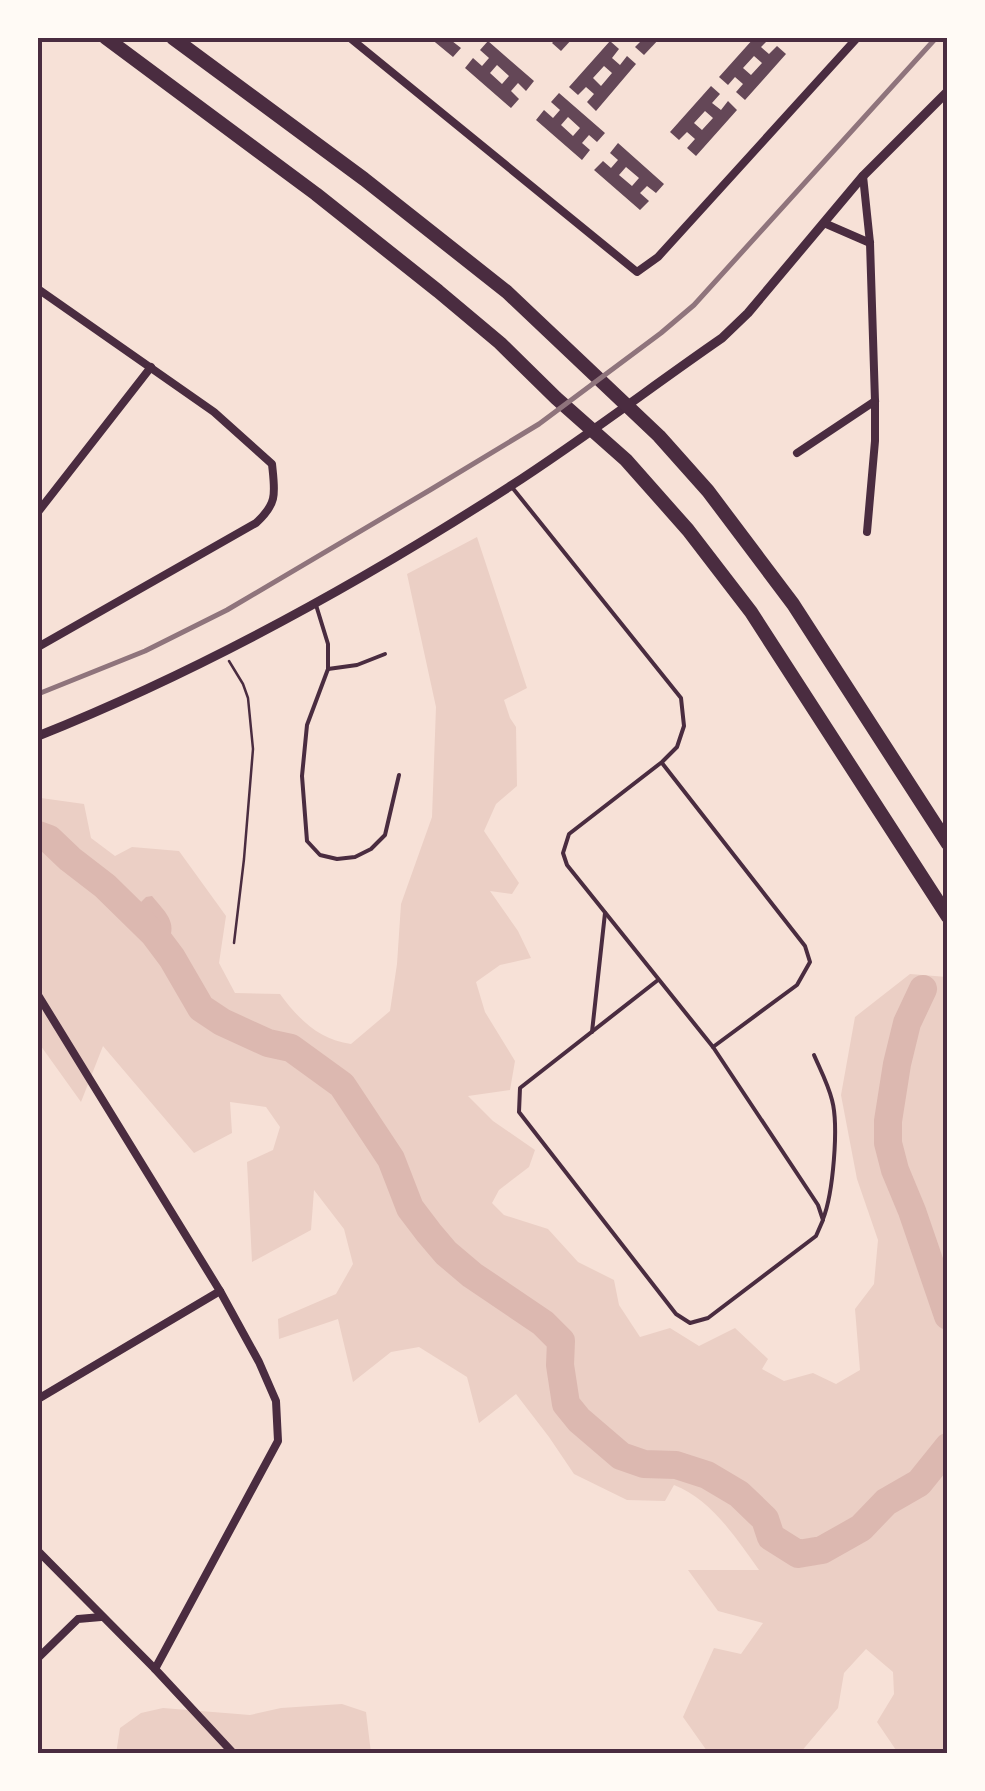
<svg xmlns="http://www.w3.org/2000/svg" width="985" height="1791" font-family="Ubuntu,sans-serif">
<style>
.green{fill:#ebcfc5}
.water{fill:#dcb8b0}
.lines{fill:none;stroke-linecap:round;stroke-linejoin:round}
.river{stroke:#dcb8b0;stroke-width:28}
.building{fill:#644757;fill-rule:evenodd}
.path{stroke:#4a2c40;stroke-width:2.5}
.service{stroke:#4a2c40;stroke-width:4}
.minor{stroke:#4a2c40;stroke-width:8}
.tertiary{stroke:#4a2c40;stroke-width:9}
.motorway{stroke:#4a2c40;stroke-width:14}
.rail{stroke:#8f747c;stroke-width:5}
.neatline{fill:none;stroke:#4a2c40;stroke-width:4}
</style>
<rect width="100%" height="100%" fill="#f7e1d7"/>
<g class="green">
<path d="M477,537l50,151 -23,12 6,18 6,9 1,59 -21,18 -12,27 35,52 -7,11 -22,-3 28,40 13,27 -31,7 -24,17 9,30 30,49 -5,29 -42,6 25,25 42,29 -6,17 -30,23 -7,13 12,12 44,14 30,33 36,18 5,25 21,32 30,-9 29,18 36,-18 33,31 -6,10 22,12 29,-8 23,11 24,-14 -5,-61 19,-25 4,-44 -21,-61 -16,-84 14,-78 55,-43 37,3v776h-49l-21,-31 17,-28 -1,-22 -27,-23 -22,24 -6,35 -38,45h-95l2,-2 -24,-34 31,-69 27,6 22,-31 -45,-12 -30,-41h71c-22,-31 -48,-71 -85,-85l-9,16 -38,-1 -53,-26 -25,-37 -33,-43 -37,29 -12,-46 -48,-30 -28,5 -38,30 -15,-63 -59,20 -1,-20 58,-25 17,-30 -9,-35 -30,-39 -3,40 -59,32 -5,-100 26,-12 7,-23 -14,-20 -36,-5 2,31 -38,20 -91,-107 -22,56 -43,-60v-243l3,-1 43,6 7,34 24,18 17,-9 47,4 47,65 -7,47 16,30 45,1c19,26 40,46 71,50l39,-33 7,-47 4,-60 31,-87 4,-110 -29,-133z"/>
<polygon points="342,1704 366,1712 371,1753 116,1754 120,1728 141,1713 163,1708 250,1715 281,1708"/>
</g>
<path class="water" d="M152,896c13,16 26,26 16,46l-16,-19 -11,-21 5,-5z"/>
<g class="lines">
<g class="river">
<polyline points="38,835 49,839 70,859 105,886 154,934 172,958 201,1008 222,1022 268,1043 291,1048 342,1085 391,1159 410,1208 429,1233 446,1253 472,1275 543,1323 561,1341 560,1365 566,1404 579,1420 621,1456 644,1464 676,1465 707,1475 739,1494 765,1519 771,1537 798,1554 822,1550 861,1528 886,1502 919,1483 948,1447"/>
<polyline points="923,989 907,1023 897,1064 888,1121 888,1143 895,1170 912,1211 948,1316"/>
</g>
</g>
<g class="building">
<polygon points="430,38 455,38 452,41 461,48 453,57"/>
<polygon points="557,38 573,38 561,51 552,43"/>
<polygon points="644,38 660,38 644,55 635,47"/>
<path d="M754,38h16l-9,9 8,7 8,-8 9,8 -41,46 -9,-8 7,-8 -8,-7 -7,8 -9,-8zM754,56l8,7 -11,12 -8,-7z"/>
<path d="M488,41l46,40 -8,10 -8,-8 -7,8 8,8 -8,9 -46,-40 8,-10 9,8 7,-8 -9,-8zM497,65l12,11 -7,8 -12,-11z"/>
<path d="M610,41l9,8 -7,9 8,7 7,-9 9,8 -40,47 -9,-9 7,-8 -8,-7 -8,8 -9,-8zM604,66l8,7 -11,13 -8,-8z"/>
<path d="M711,86l9,8 -8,9 9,7 7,-9 9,9 -41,46 -9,-8 8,-9 -8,-7 -8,8 -9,-8zM705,111l8,7 -11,12 -8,-7z"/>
<path d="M559,93l46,40 -8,9 -8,-7 -7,8 8,7 -8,10 -46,-40 8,-10 9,8 7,-8 -9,-8zM568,117l12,11 -7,8 -12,-11z"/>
<path d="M618,143l46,41 -8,9 -9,-7 -7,7 9,8 -9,9 -46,-40 9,-9 8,7 7,-8 -8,-7zM626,167l13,11 -7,8 -13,-11z"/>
</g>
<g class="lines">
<polyline class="path" points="229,661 243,684 248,698 253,749 244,859 234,943"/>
<g class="service">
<polyline points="511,486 681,698 684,726 677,747 662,762 569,834 563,853 567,865 713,1047 818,1205 823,1220 816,1236 708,1318 690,1323 676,1314 519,1112 520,1088 658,980"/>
<polyline points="316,605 328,644 328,669 307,725 302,776 307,841 320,855 337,859 355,857 371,849 385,835 399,775"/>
<polyline points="328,669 357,665 385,654"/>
<polyline points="662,763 805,946 810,962 797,985 713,1047"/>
<polyline points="592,1032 605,913"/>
<path d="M814,1055c6,14 14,29 18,45 7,26 1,94 -9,119"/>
</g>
<g class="minor">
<polyline points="350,38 637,272 658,257 857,38"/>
<polyline points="863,176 870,243 875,401 875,441 867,532"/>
<polyline points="824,223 870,243"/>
<path d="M38,289l176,123 58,52c3,29 6,39 -16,59l-218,124"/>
<polyline points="797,453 875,401"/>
<polyline points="38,512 151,367"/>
<polyline points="38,995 220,1291 259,1362 276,1401 278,1441 155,1669"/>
<polyline points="38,1399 220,1291"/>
<polyline points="38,1551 155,1669 234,1754"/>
<polyline points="38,1658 78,1619 101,1617"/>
</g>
<path class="tertiary" d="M38,736c165,-66 322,-153 471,-249 73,-47 142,-100 213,-149l26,-25 115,-137 85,-85"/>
<g class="motorway">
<polyline points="106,38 316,194 438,291 500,343 556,398 626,460 688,530 751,612 948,917"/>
<polyline points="173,38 364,179 507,292 659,436 708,491 793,604 948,844"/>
</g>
<polyline class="rail" points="38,694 145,651 227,610 430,490 539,424 661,333 694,305 936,38"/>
</g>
<rect width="985" height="1791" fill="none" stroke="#fffaf5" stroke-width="80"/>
<rect x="40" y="40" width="905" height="1711" class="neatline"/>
</svg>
